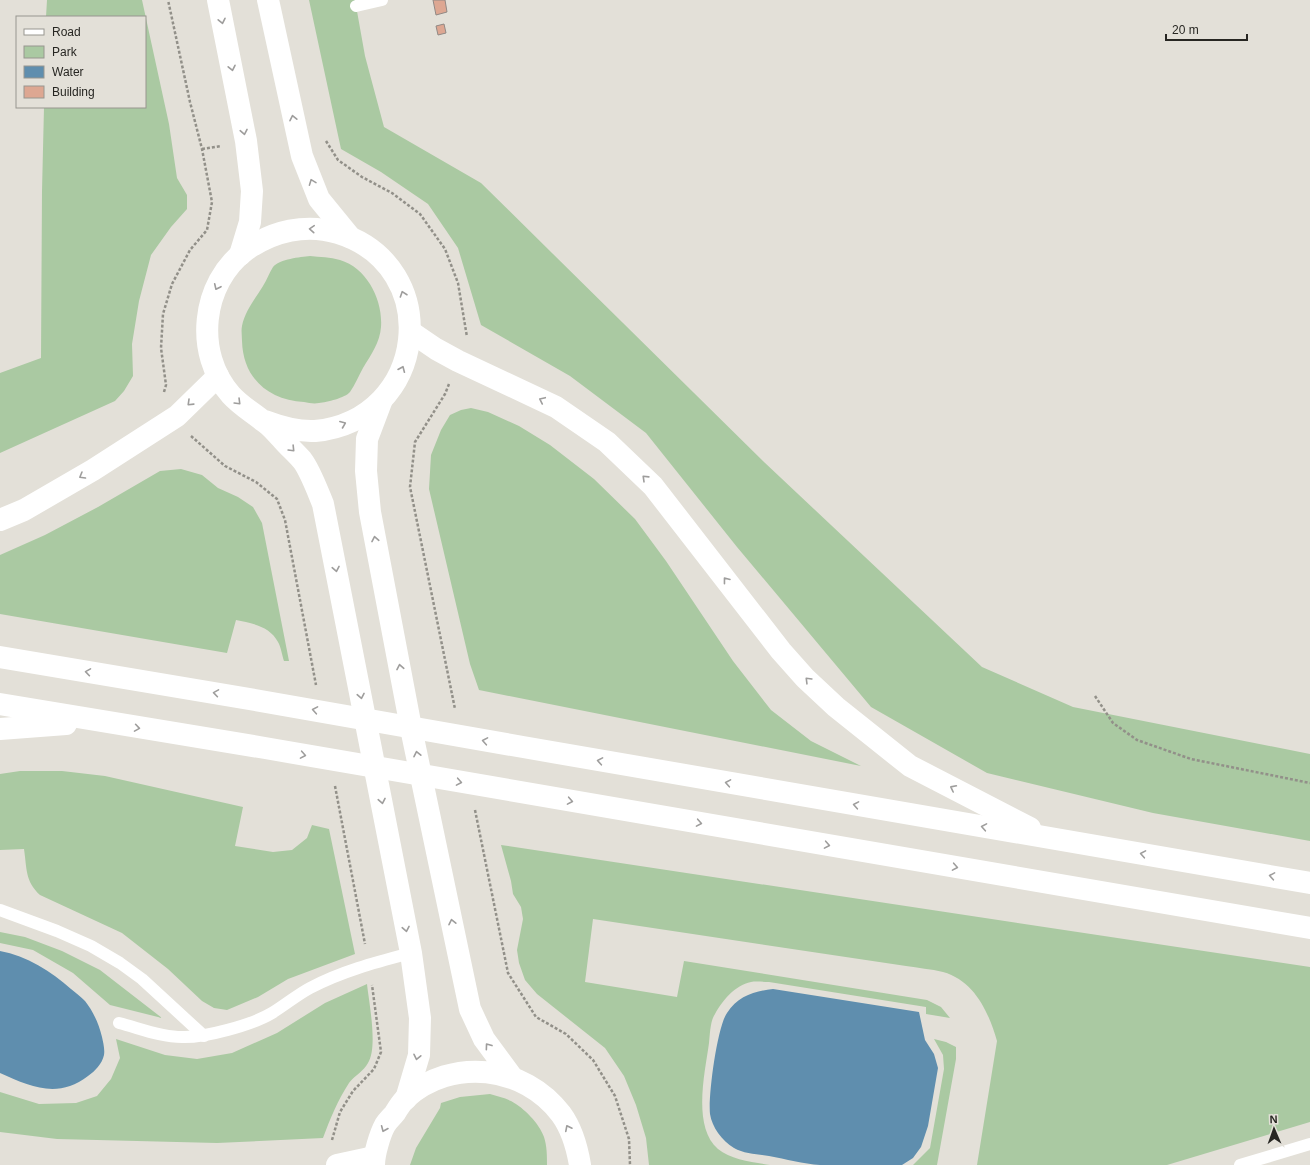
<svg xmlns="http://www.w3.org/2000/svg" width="1310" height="1165" font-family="Arial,sans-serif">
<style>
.green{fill:#aac9a2}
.water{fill:#5f8eae}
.building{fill:#dda792;stroke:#918985}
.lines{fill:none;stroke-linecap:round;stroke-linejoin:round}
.path{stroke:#929089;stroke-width:2.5;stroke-dasharray:3 2;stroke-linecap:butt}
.service{stroke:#fff;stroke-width:12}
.primary{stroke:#fff;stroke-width:22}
.oneway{stroke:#9e9d9c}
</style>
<rect width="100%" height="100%" fill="#e3e0d8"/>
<g class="green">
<polygon points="47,0 142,0 169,124 177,178 187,195 187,209 171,227 151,255 139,301 132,344 133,376 124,391 115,401 0,453 0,373 41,358 42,191 44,107 145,107 145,17 46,17"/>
<polygon points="309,0 355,0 365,56 384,127 481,183 764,462 982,667 1073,707 1310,754 1310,841 1153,813 987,773 871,707 737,547 646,433 570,376 481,325 458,248 428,204 381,172 341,149"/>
<path d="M310,256c10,1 20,1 30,4 27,8 43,40 41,67 -1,15 -10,28 -18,41 -4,7 -8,17 -13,24 -5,6 -23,10 -31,11 -5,1 -10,0 -15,-1 -36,-2 -61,-24 -62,-61 0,-5 -1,-10 0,-15 3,-15 13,-27 21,-40 4,-6 6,-13 10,-19 7,-8 27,-10 37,-11z"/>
<polygon points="471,408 488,412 519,426 550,445 594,479 635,519 666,561 733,661 771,710 811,741 861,766 479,690 470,664 429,489 431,455 441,430 450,415 461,410"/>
<path d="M181,469l21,6 16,13 20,9 15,10 9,16 27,138h-5c-2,-6 -3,-14 -6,-19 -8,-16 -27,-19 -42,-22l-9,33 -227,-39v-59l45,-20 53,-28 62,-36z"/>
<path d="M20,771h42l43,5 138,31 -8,39 38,6 19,-2 15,-12 5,-13 17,4 26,125 -67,25 -30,18 -31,13 -13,-2 -12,-7 -34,-32 -46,-36 -82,-38c-15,-14 -13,-26 -16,-46l-24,1v-76z"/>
<path d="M501,845l809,122v155l-143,43h-190l20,-124c-8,-28 -22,-60 -54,-69 -12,-3 -25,-4 -37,-6l-313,-47 -8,63 92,15 7,-36 243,39 14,7 9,11 -24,-4v-7l-157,-25c-6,0 -13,-1 -18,0 -16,3 -29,19 -36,32 -5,7 -5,21 -6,29 -4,30 -17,83 9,106 13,11 35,13 52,16h-121l-3,-27 -10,-33 -12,-29 -19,-28 -68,-54 -12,-14 -6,-17 -2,-13 6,-31 -2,-12 -8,-13 -2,-13z"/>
<polygon points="0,932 25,937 62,951 100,970 162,1018 110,1005 73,973 33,950 0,943"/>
<path d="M367,984c2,19 11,63 1,79 -4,8 -14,13 -19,20 -11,17 -19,36 -26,55l-106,5 -160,-4 -57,-7v-40l39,12 37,-1 21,-7 14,-17 9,-21 -4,-19 49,16 32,4 35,-6 45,-20 48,-30z"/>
<polygon points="934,1039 946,1042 956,1047 956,1059 937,1165 913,1165 930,1148 944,1069 943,1055"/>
<path d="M490,1094c7,2 15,4 21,7 13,7 28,22 33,36 3,9 3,19 3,28h-137l6,-17 24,-40 1,-5 19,-6z"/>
</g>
<g class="water">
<path d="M0,951c27,5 51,20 71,38 5,4 10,8 14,12 8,10 14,23 17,36 1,5 3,12 2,18 -2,9 -9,16 -16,21 -30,23 -57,11 -88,-3z"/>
<path d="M773,989l146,23 6,28 9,14 4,14 -10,58 -7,21 -8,11 -11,7c-27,0 -55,0 -82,0 -17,-1 -34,-6 -51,-9 -11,-2 -25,-2 -35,-8 -12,-7 -22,-21 -24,-34 -2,-17 7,-87 17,-101 11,-17 27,-22 46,-24z"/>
</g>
<g class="building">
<polygon points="433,0 445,0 447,12 436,15"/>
<polygon points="444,24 446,33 438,35 436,26"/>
</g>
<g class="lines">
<g class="path">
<polyline points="326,141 338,160 362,177 392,193 420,214 445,249 458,283 467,337"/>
<polyline points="202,149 221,146"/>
<polyline points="449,384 445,394 415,442 410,487 455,709"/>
<polyline points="164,392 166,385 161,348 163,314 172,284 190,250 207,230 212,202 202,149 190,102 168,0"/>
<polyline points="191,436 225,466 256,482 277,499 285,520 316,685"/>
<polyline points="1095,696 1113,723 1137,740 1191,759 1310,783"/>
<polyline points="335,786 365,944"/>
<polyline points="475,810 508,973 536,1017 566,1034 593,1060 615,1096 629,1139 630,1165"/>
<polyline points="332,1140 340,1112 353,1091 374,1069 381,1052 372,985"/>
</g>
<g class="service">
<polyline points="356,6 382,0"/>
<polyline points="0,910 57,931 91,946 120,963 142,979 204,1036"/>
<path d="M119,1023c20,5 42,14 63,14 22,1 70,-12 90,-24 13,-8 25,-18 38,-25 32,-17 67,-26 101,-35"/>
<polyline points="1240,1165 1310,1144"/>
</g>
<g class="primary">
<polyline points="218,0 246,141 252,191 250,222 240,255"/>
<polyline points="268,0 302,156 319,199 350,237"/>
<polyline points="411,332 436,349 458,361 556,407 607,442 653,486 781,651 805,678 836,707 910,766 1030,828"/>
<polyline points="381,402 367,439 366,471 370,512 412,733 470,1009 484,1039 512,1077"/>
<path d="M265,421c16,6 33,11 50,10 113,-11 130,-165 23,-198 -32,-10 -65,-2 -92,17 -45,33 -52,104 -15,145 10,11 21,17 32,26 7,4 13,12 19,18 6,7 14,14 20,21 8,10 16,32 21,44l88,449 9,65 -1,37 -13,44"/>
<polyline points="0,520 24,510 93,470 177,416 218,376"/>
<polyline points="0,657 255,700 523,747 1310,883"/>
<polyline points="0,704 265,748 1310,928"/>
<polyline points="0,729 66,724"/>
<polyline points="337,1165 374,1157"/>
<path d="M374,1165c0,-11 6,-31 11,-40 3,-5 7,-8 10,-12 3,-5 7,-11 11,-15 46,-41 118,-33 155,16 11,15 16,33 19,51"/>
</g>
</g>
<defs><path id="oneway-chevron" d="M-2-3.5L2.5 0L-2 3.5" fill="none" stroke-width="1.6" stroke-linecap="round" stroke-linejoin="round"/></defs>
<g class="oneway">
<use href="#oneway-chevron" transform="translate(222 21) rotate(78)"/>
<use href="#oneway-chevron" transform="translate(232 68) rotate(78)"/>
<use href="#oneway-chevron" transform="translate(293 118) rotate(-102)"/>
<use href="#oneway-chevron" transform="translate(244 132) rotate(79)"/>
<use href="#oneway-chevron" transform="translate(312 182) rotate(-111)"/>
<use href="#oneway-chevron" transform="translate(312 229) rotate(-176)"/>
<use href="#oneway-chevron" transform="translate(217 287) rotate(115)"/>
<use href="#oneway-chevron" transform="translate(403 294) rotate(-109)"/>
<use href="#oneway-chevron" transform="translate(402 369) rotate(-67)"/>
<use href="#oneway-chevron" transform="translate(542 400) rotate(-155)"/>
<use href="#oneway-chevron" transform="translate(238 402) rotate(45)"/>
<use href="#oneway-chevron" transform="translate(190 403) rotate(136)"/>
<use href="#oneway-chevron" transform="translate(343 424) rotate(-22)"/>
<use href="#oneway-chevron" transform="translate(292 449) rotate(46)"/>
<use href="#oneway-chevron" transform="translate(82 476) rotate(150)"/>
<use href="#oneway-chevron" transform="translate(645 478) rotate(-136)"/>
<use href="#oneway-chevron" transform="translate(375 539) rotate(-101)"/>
<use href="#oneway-chevron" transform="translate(336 569) rotate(79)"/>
<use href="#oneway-chevron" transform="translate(726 580) rotate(-128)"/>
<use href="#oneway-chevron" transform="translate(400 667) rotate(-101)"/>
<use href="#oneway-chevron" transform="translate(88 672) rotate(-171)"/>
<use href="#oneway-chevron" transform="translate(808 680) rotate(-135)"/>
<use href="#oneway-chevron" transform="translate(216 693) rotate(-171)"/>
<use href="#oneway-chevron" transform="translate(361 696) rotate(79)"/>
<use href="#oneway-chevron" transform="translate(315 710) rotate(-170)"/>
<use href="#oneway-chevron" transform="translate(137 728) rotate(9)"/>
<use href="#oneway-chevron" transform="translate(485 741) rotate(-170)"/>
<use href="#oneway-chevron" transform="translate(417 754) rotate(-102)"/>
<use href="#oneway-chevron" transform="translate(303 755) rotate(10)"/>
<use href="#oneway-chevron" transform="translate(600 761) rotate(-170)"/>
<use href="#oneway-chevron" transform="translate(459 782) rotate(10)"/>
<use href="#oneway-chevron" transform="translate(728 783) rotate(-170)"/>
<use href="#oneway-chevron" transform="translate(953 788) rotate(-153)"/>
<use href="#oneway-chevron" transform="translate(382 801) rotate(79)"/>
<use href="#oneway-chevron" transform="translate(570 801) rotate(10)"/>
<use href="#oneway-chevron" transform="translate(856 805) rotate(-170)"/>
<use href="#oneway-chevron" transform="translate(699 823) rotate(10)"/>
<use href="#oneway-chevron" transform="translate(984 827) rotate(-170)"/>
<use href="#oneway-chevron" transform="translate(827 845) rotate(10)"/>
<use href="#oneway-chevron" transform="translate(1143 854) rotate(-170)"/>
<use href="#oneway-chevron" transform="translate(955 867) rotate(10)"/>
<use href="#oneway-chevron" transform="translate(1272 876) rotate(-170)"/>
<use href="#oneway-chevron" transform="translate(452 922) rotate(-102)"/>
<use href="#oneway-chevron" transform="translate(406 929) rotate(79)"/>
<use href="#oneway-chevron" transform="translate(488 1046) rotate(-126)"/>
<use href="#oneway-chevron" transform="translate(417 1057) rotate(102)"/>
<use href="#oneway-chevron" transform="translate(568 1128) rotate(-117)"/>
<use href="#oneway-chevron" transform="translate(384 1129) rotate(113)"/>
</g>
<rect x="16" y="16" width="130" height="92" fill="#e3e0d8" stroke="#98968f"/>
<rect x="24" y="29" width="20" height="6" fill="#ffffff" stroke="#98968f"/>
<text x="52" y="36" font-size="12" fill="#272622">Road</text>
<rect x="24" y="46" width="20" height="12" fill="#aac9a2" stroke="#98968f"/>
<text x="52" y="56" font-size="12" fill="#272622">Park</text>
<rect x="24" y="66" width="20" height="12" fill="#5f8eae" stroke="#98968f"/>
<text x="52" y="76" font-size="12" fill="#272622">Water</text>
<rect x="24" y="86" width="20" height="12" fill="#dda792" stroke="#98968f"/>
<text x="52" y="96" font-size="12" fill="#272622">Building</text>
<g transform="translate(1274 1129) rotate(358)" stroke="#e3e0d8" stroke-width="3" paint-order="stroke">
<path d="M0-3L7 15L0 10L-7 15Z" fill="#272622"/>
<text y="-6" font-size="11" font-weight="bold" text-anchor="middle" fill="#272622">N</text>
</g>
<path d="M1166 34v6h81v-6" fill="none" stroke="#272622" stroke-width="2"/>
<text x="1172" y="34" font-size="12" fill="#272622" stroke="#e3e0d8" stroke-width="3" paint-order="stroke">20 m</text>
</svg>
